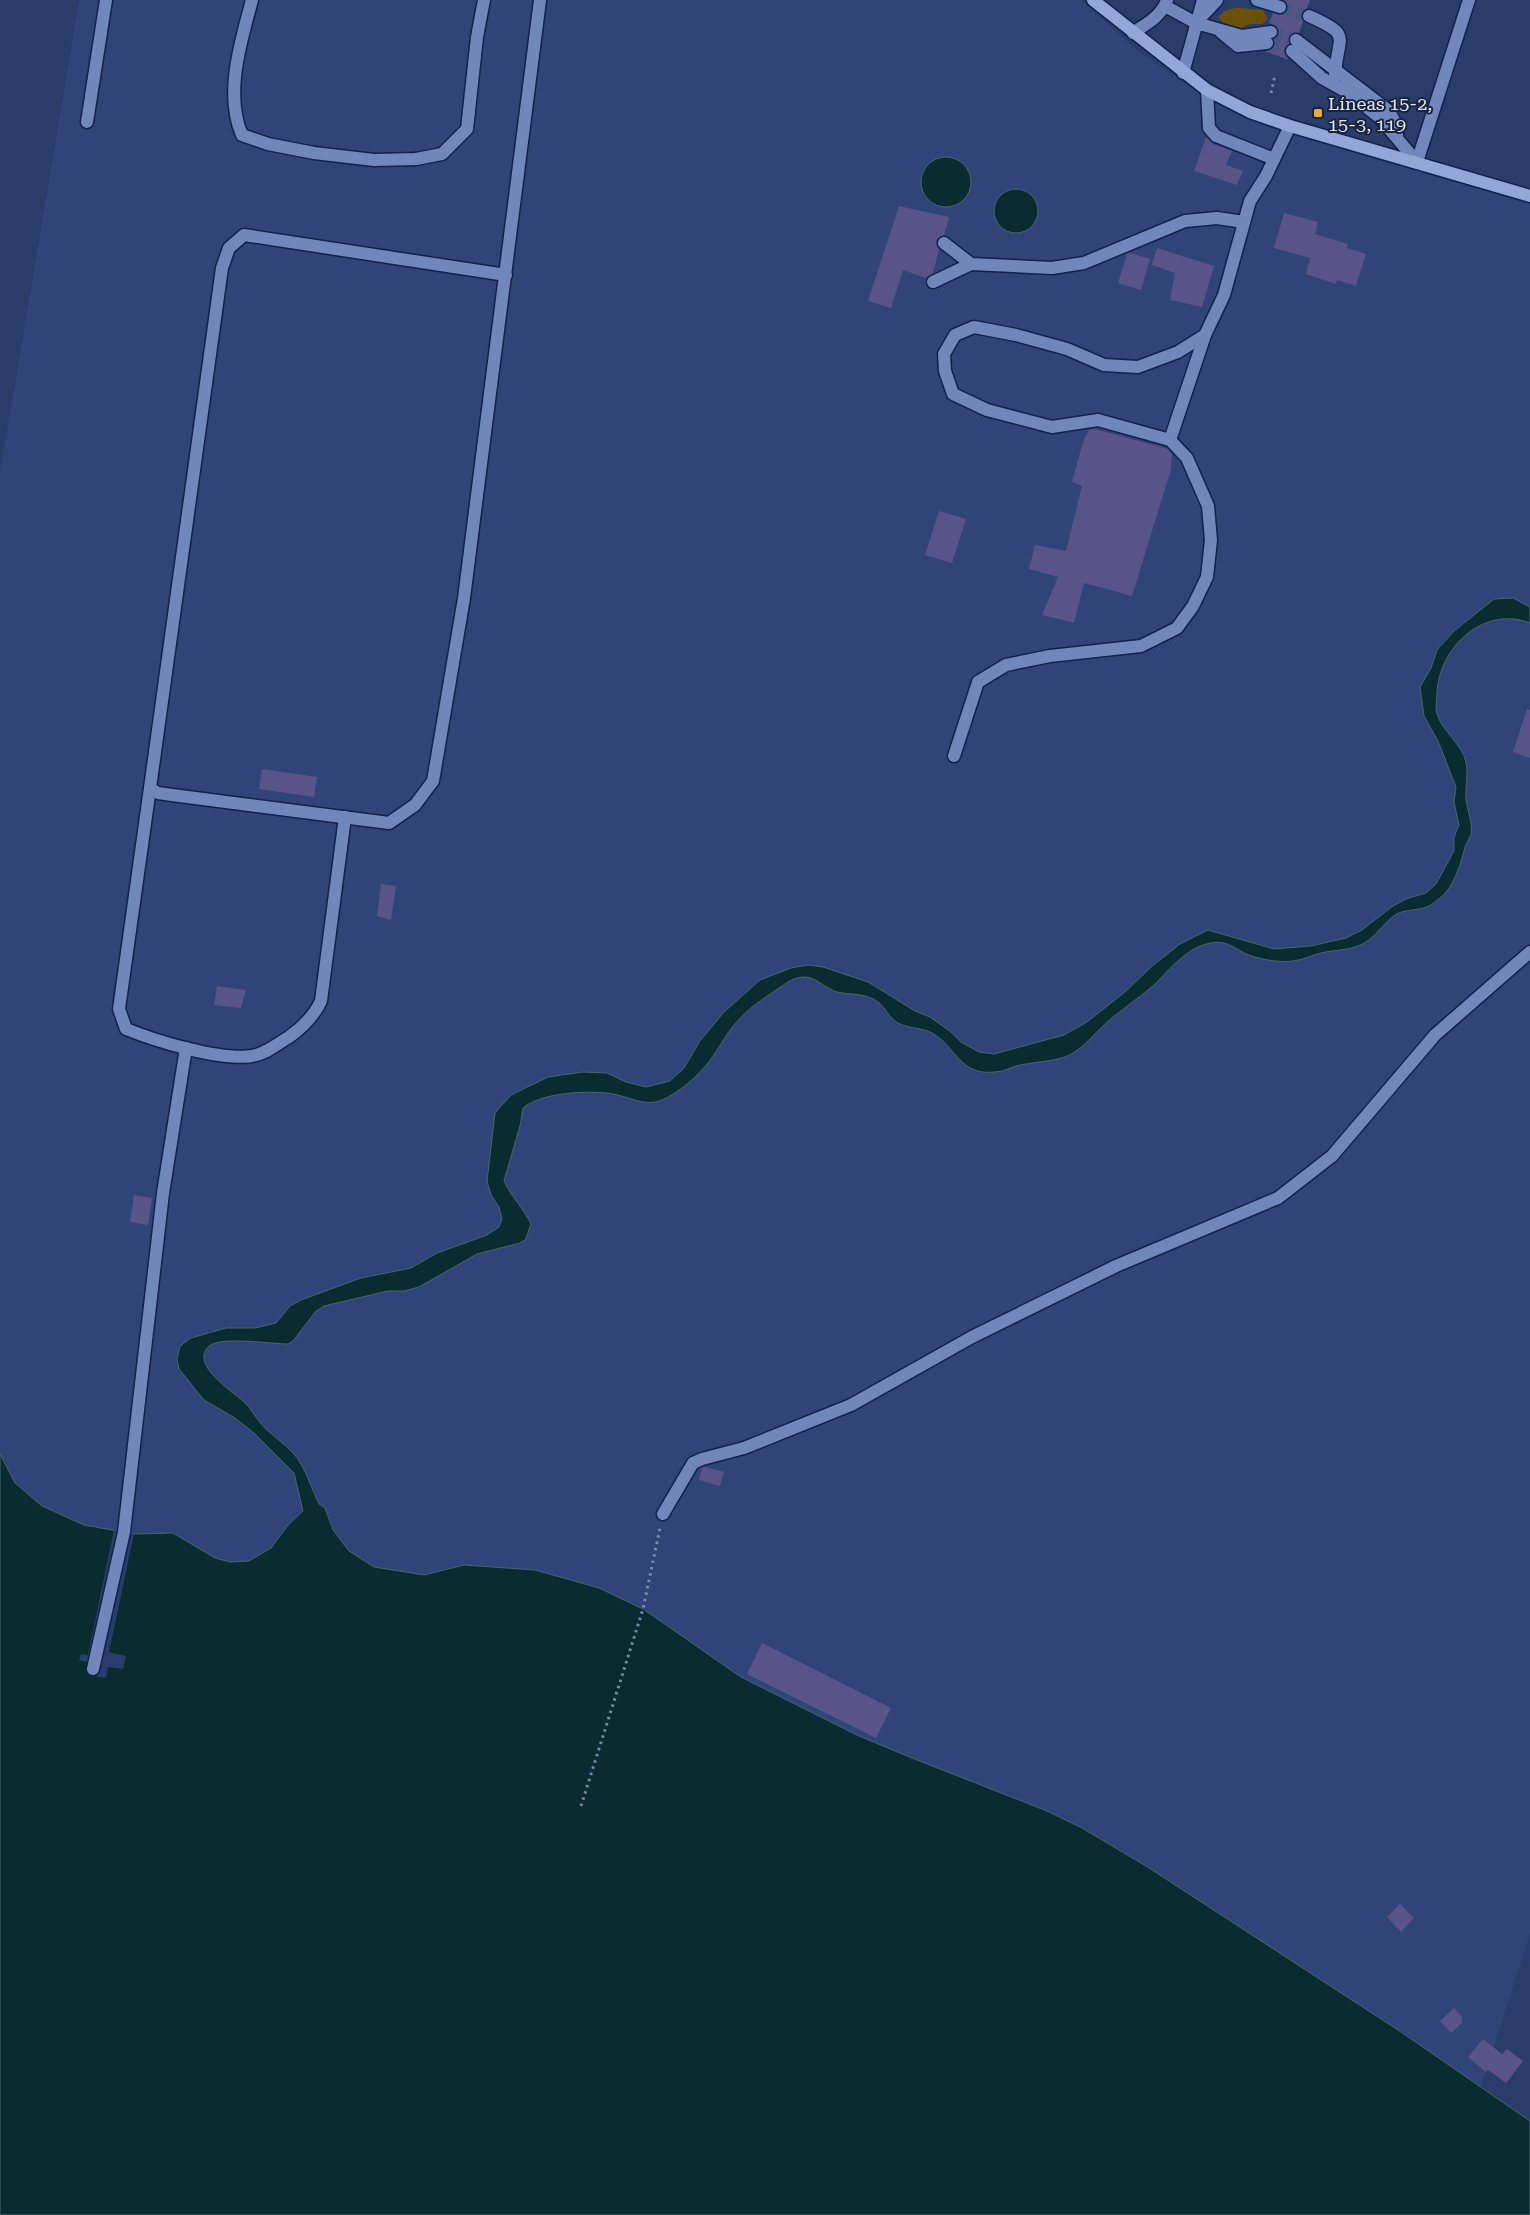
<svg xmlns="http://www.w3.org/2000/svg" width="1530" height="2215" font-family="'Roboto Serif',serif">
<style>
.built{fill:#314479}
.green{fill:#6a5107}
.water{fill:#0a2c31;stroke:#49646e}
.pier{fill:#2a3c6a}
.building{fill:#585388}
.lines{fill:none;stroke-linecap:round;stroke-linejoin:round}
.minor-tunnel{stroke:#455680;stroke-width:12;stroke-dasharray:12 6;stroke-linecap:butt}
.minor-casing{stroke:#12214d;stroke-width:15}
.major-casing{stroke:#12214d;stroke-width:15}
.path{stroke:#7887aa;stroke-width:3;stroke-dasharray:2.5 4;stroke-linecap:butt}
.minor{stroke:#7186bb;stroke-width:12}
.major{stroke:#92a6d8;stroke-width:12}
.poi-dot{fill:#dfb034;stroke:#1c243a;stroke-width:2}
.labels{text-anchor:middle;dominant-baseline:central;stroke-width:4;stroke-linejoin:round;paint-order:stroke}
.poi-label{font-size:18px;fill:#dde7fe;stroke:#1c243a;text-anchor:start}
</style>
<rect width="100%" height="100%" fill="#2a3c6a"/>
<polygon class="built" points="79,0 1081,0 1138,51 1209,100 1530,204 1530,1934 1481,2087 1146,1866 1082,1828 1047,1811 912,1758 859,1736 741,1677 643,1609 599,1588 535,1570 464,1565 424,1575 374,1567 349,1551 333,1530 325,1508 319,1503 302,1510 271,1548 249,1561 230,1562 215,1558 173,1533 134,1534 84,1525 42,1506 15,1483 0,1454 0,473"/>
<path class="green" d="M1240,8l23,2 5,9 -6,5h-12l-13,6c-8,-3 -16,-5 -18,-14 7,-6 11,-8 21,-8z"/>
<g class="water">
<circle cx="946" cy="182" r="25"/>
<circle cx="1016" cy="211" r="22"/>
<path d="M1513,598l17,9v16c-46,-18 -91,24 -93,70 0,6 -2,16 0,21 4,14 21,28 27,42 6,15 1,28 2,43 1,11 7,24 5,35 -1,5 -5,9 -6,13 -4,16 -11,40 -25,51 -4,3 -7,6 -11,8 -10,5 -26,3 -34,9 -10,7 -17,18 -26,25 -15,11 -31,9 -48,13 -9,2 -18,7 -28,8 -14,2 -36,-2 -49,-8 -11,-6 -19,-13 -33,-10 -24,4 -41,26 -57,42 -16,14 -35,26 -50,40 -12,11 -23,26 -39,32 -16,5 -33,5 -49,9 -7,2 -13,6 -21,6 -36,4 -38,-25 -63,-39 -11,-6 -23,-4 -34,-10 -10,-6 -12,-15 -20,-21 -11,-9 -28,-7 -41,-10 -11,-3 -21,-15 -32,-15 -11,0 -17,5 -26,11 -16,11 -31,20 -44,36 -8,9 -13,19 -20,29 -11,18 -34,39 -53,47 -17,7 -32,-3 -49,-6 -23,-4 -71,-2 -90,14l-3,18 -16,55c8,17 20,28 27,43l-5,15 -6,4 -43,11 -58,33 -15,4h-16l-64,15 -8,5 -23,30 -5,3c-16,0 -68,-8 -79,2 -20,18 23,45 34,55 8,7 12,16 19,24 9,10 22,18 31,28 11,11 19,37 26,51l6,4 8,22 16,21 25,16 50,8 40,-10 71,5 64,18 44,21 98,68 118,59 53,22 135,53 35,17 64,38 255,166 129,89v94h-1530v-761l15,29 27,23 42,19 50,9 39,-1 42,25 15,4 19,-1 22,-13 17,-23 15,-14 -9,-38 -40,-40 -19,-15 -31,-18 -25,-31 -2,-10 3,-13 11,-8 35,-10h29l21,-5 14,-17 11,-6 60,-22 50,-10 26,-15 50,-18 12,-8 3,-8 -3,-12 -8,-12 -4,-14 8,-68 16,-18 37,-18 35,-5 24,1 19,9 20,5 24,-6 14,-13 16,-27 24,-29 36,-32 31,-12 17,-3 15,2 45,15 47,29 15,6 21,15 10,10 18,10 15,2 70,-19 23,-13 38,-30 26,-25 29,-23 28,-14 66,19 37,-3 35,-8 16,-8 31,-24 13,-7 20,-6 10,-9 18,-33v-14l5,-12 -5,-23 2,-15 -18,-46 -14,-25 -4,-29 11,-19 6,-18 16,-18 41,-33z"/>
</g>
<polygon class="pier" points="114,1530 134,1534 109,1652 126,1656 123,1669 108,1667 106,1678 88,1675 91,1663 79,1660 81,1654 88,1655"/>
<g class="building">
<polygon points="1284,0 1310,0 1307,8 1302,13 1303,21 1299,33 1290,35 1289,44 1284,49 1284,54 1289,60 1264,51 1271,50 1275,46 1274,39 1278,35 1279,30 1274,25 1269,23 1273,13 1281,15 1286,13 1288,6"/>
<polygon points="1206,137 1213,144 1232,151 1226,165 1243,171 1237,185 1194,171"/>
<polygon points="899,206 949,217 944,235 938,238 936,241 939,250 933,273 926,278 903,270 891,308 868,301"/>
<polygon points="1284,213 1318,222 1315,234 1348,244 1347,248 1366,254 1356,286 1337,280 1336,284 1306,274 1310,258 1274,248"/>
<polygon points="1157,248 1214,266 1202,307 1170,300 1175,273 1152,265"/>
<polygon points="1130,253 1150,259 1141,290 1118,283 1127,254"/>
<polygon points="1095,429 1168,449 1172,454 1171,469 1132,596 1084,583 1074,623 1042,615 1058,577 1029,569 1035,545 1066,551 1082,486 1072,482 1083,442 1089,430"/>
<polygon points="939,511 966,519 952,563 925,555"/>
<polygon points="1527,709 1530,710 1530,758 1513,752"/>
<polygon points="262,769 317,777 314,797 259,789"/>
<polygon points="381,884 396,886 391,920 377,916"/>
<polygon points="217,986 246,990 241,1008 214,1005"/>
<polygon points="134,1195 152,1198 148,1225 130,1222"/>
<polygon points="705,1467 724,1472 720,1486 699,1480 702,1468"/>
<polygon points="762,1643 891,1708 876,1738 747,1674"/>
<polygon points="1400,1904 1414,1918 1401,1932 1387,1917"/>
<polygon points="1454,2008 1462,2017 1462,2023 1451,2033 1440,2021"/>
<polygon points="1483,2039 1502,2054 1507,2049 1523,2061 1506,2083 1488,2070 1486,2072 1468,2057"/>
</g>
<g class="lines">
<g class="minor-tunnel">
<polyline points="1280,7 1309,16"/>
<polyline points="1271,32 1296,40"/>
<polyline points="1267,43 1292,51"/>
</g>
<defs>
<g id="minor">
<path d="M252,0c-11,41 -28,94 -10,135l26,9 46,9 60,7 42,-1 26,-5 25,-25 10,-92 7,-37"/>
<polyline points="1257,0 1280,7"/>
<polyline points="1165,6 1196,23 1242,36 1271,32"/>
<path d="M1309,16c45,20 28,19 26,60"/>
<polyline points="1199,19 1217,0"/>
<polyline points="1221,32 1238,46 1267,43"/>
<path d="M1133,33c13,-9 29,-17 34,-33"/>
<polyline points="1296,40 1389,111 1397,126 1397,137"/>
<polyline points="1292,51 1322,78 1347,92 1379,117 1417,162"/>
<polyline points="1183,73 1203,0"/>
<polyline points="1207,90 1209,128 1216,136 1274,159"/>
<polyline points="87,122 106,0"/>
<polyline points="1417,162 1469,0"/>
<polyline points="944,243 971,264 1052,268 1084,263 1185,221 1217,218 1244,222"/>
<polyline points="506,275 244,235 229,248 222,268 150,788 158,793 172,795 389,823 415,805 433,781 464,598 540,0"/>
<polyline points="933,282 971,264"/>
<polyline points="1170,440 1205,335"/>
<polyline points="954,756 978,682 1006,665 1050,656 1141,646 1177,628 1193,606 1207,577 1211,540 1208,506 1187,458 1170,440 1098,420 1052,427 987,410 953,394 945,371 944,354 955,335 974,327 1016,335 1067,349 1104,365 1138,367 1178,352 1205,335 1224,295 1250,201 1266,176 1290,126"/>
<path d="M150,788l-31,221 7,20c30,12 94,32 126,27 14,-2 25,-12 37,-19 14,-10 25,-21 32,-36l24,-184"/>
<polyline points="663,1514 693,1463 702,1459 744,1448 851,1405 972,1337 1116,1266 1278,1198 1332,1156 1435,1035 1530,952"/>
<polyline points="93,1669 124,1532 163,1193 186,1048"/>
</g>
<polyline id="major" points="1093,0 1207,90 1250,112 1290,126 1530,196"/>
</defs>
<use href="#minor" class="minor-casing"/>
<use href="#major" class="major-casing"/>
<g class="path">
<polyline points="1271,93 1275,75"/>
<polyline points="581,1806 643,1609 660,1528"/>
</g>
<use href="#minor" class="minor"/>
<use href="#major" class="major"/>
</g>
<rect class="poi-dot" x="1313" y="108" width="10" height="10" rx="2.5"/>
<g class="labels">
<g class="poi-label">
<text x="1328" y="103">Líneas 15-2,<tspan x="1328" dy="21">15-3, 119</tspan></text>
</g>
</g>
</svg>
